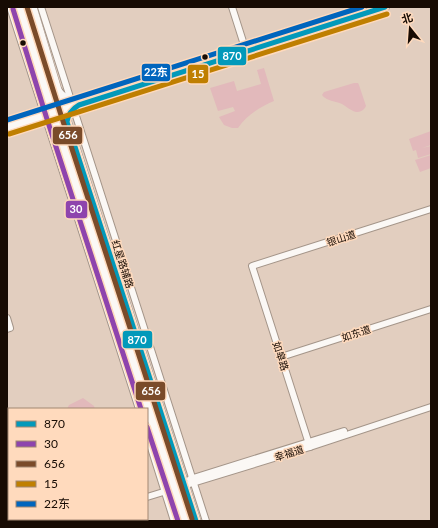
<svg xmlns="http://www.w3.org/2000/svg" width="438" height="528" font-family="Lato,'Noto Sans SC',sans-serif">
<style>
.green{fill:#e2b9bb}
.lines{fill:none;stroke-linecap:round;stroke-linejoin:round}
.minor-casing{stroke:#a49589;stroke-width:8}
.major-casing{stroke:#a49589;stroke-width:10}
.highway-casing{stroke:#a49589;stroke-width:10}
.minor{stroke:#fbf8f5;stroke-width:6}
.major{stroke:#fbf8f5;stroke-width:8}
.highway{stroke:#fbf8f5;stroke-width:9}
.bus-1-casing{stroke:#ffdabd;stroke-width:8}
.bus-2-casing{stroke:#ffdabd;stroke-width:8}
.bus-3-casing{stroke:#ffdabd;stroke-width:8}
.bus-4-casing{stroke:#ffdabd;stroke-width:8}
.bus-5-casing{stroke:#ffdabd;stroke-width:8}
.bus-1{stroke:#0299ba;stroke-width:5}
.bus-2{stroke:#8e44ad;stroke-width:5}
.bus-3{stroke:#7a4b2a;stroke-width:5}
.bus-4{stroke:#bf7f01;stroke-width:5}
.bus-5{stroke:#0065bd;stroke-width:5}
.bus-dot{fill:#170b03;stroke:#ffdabd;stroke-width:1.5}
.labels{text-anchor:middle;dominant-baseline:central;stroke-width:3;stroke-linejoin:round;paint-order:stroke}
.street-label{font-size:10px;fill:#170b03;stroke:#ffdabd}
.line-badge{stroke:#ffdabd;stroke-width:1.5}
.badge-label{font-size:11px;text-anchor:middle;font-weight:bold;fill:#fff}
</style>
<rect width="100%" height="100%" fill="#e2cebf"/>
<g class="green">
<path d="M264,68l10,33c-14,6 -27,14 -36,27h-6l-8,-3 -5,-8 16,-6 -2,-4 -15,4 -8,-23 24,-7 3,10 24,-7 -4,-14z"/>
<path d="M354,83h4l1,2 7,21c-2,4 -5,6 -10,6 -5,-1 -10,-6 -14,-8 -6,-3 -16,-3 -20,-9l2,-3z"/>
<polygon points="431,131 431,145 422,148 431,146 431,154 418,158 416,150 413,151 409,139"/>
<polygon points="431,155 431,168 420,172 415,160"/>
<polygon points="83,398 94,406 95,409 67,409 69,405"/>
</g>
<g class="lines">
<defs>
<g id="minor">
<polyline points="10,7 139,409"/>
<polyline points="41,7 206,521"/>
<polyline points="232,7 246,51"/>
<polyline points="7,318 10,328 7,329"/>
<polyline points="281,357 431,309"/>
<polyline points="147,435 174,521"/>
<polyline points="310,447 252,266 431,209"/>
<polyline points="190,479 344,431"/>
<polyline points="147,497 310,447 431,407"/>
<polyline points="61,521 67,519"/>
<polyline points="74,521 80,519"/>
</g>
<g id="major">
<path d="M57,90c5,7 12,11 21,11"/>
<polyline points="73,107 385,7"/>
<polyline points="7,127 42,116"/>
</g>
<g id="highway">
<polyline points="20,7 53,114 185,521"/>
<polyline points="32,7 64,113 196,521"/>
<polyline points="57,104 63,106 79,105"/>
<polyline points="33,115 47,113 58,115"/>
</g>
</defs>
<use href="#minor" class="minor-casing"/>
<use href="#major" class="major-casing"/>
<use href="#highway" class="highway-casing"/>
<use href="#minor" class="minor"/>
<use href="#major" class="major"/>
<use href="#highway" class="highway"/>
<defs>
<path id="bus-1" d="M196,521l-129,-399c1,-8 5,-13 12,-17l306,-98"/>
<g id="bus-2">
<polyline points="13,9 46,116 141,409"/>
<polyline points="147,427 178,521"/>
</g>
<polyline id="bus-3" points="27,7 60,112 192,519"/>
<polyline id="bus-4" points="9,134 387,14"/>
<polyline id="bus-5" points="7,120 362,7"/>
</defs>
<use href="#bus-1" class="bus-1-casing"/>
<use href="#bus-2" class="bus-2-casing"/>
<use href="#bus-3" class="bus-3-casing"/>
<use href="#bus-4" class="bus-4-casing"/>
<use href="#bus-5" class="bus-5-casing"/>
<use href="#bus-1" class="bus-1"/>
<use href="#bus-2" class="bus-2"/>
<use href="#bus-3" class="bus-3"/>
<use href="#bus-4" class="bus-4"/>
<use href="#bus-5" class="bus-5"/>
</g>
<g class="bus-dot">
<circle cx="23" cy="43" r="3.5"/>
<circle cx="205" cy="57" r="3.5"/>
</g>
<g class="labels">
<g class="street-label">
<text transform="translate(341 238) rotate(-18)">银山道</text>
<text transform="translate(123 264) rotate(72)">红星路辅路</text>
<text transform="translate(356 333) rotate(-18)">如东道</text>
<text transform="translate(281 356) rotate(72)">如皋路</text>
<text transform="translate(289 453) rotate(-17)">幸福道</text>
</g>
</g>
<g class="line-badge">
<rect x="217" y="46" width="30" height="20" rx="4" fill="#0299ba"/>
<rect x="141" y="63" width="30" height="19" rx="4" fill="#0065bd"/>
<rect x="187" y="64" width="22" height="20" rx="4" fill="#bf7f01"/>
<rect x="52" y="126" width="31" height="19" rx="4" fill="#7a4b2a"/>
<rect x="65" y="200" width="23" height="19" rx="4" fill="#8e44ad"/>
<rect x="122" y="330" width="31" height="19" rx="4" fill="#0299ba"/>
<rect x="135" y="381" width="31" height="20" rx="4" fill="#7a4b2a"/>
</g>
<g class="badge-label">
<text x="232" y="60">870</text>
<text x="156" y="76">22东</text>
<text x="198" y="78">15</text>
<text x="68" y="139">656</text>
<text x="76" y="213">30</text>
<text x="137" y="344">870</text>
<text x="151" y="395">656</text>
</g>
<rect width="438" height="528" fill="none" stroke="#170b03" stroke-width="16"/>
<rect x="8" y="408" width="140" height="112" fill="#ffdabd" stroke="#a28773"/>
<rect x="16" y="421" width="20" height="6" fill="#0299ba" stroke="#a28773"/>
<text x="44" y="428" font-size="12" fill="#170b03">870</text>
<rect x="16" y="441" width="20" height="6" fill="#8e44ad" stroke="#a28773"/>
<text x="44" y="448" font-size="12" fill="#170b03">30</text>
<rect x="16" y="461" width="20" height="6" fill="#7a4b2a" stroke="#a28773"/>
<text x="44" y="468" font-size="12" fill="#170b03">656</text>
<rect x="16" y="481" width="20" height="6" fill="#bf7f01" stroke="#a28773"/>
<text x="44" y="488" font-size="12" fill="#170b03">15</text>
<rect x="16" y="501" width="20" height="6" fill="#0065bd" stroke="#a28773"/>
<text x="44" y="508" font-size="12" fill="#170b03">22东</text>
<g transform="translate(410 28) rotate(343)" stroke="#ffdabd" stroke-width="3" paint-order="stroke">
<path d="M0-3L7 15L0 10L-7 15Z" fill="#170b03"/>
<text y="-6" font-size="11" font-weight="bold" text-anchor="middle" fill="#170b03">北</text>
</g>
</svg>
